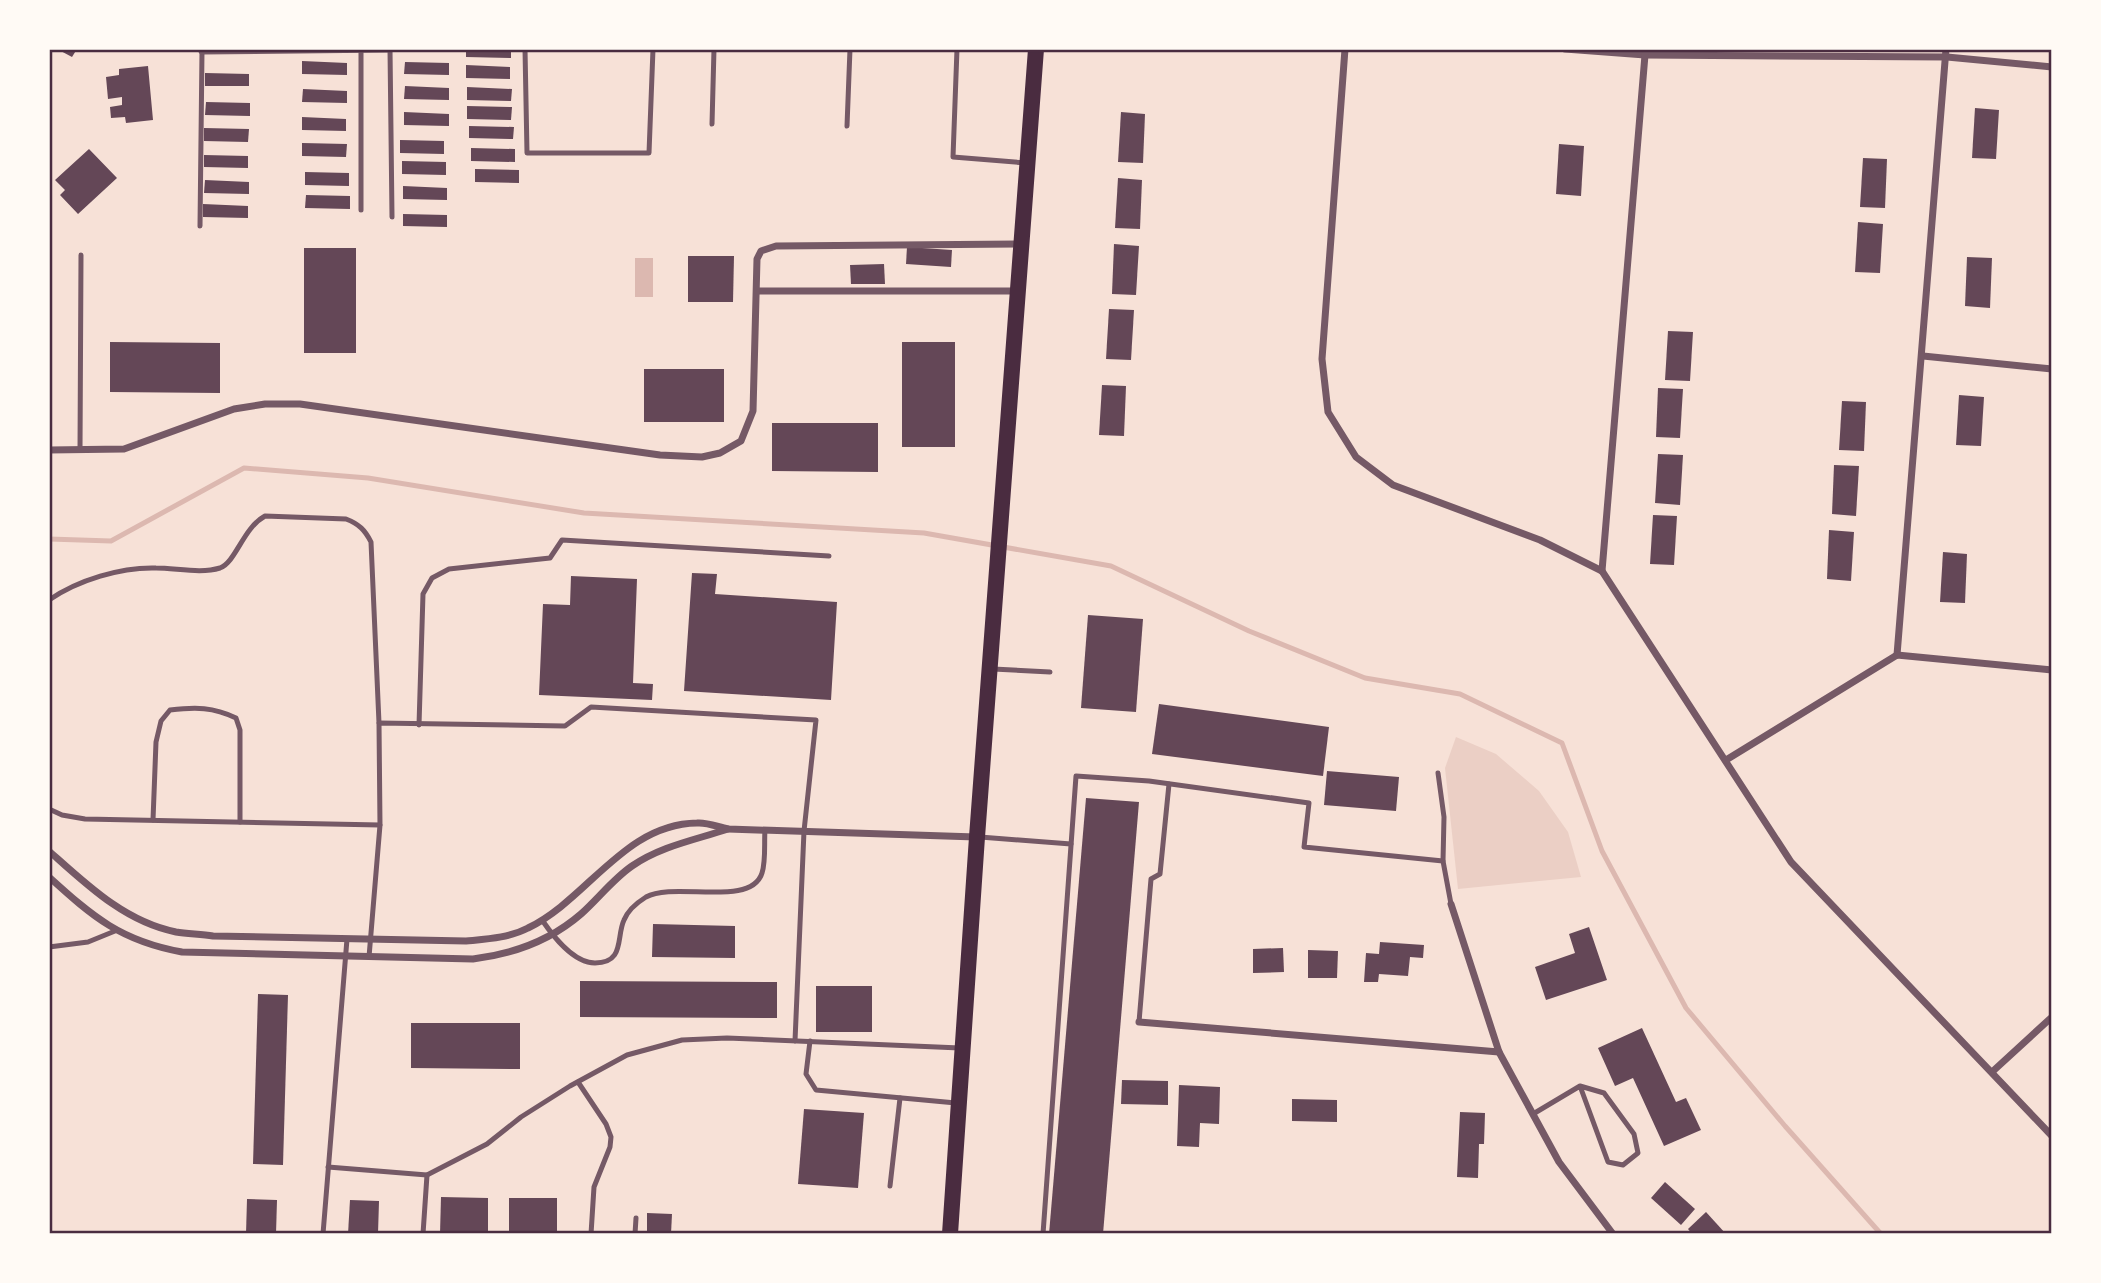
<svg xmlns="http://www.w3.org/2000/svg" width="2101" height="1283" font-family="'Noto Sans',sans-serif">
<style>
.green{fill:#ebcfc5}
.water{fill:#dcb8b0}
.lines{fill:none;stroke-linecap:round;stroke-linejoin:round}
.stream{stroke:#dcb8b0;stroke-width:5}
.building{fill:#644757}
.service{stroke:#755966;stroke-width:5}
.minor{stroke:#755966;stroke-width:7}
.primary{stroke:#4a2c40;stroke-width:16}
.neatline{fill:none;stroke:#4a2c40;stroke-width:2.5}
</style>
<rect width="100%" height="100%" fill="#f7e1d7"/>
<polygon class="green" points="1456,737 1496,754 1539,791 1568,832 1581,877 1458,889 1445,768"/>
<rect class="water" x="635" y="258" width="18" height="39"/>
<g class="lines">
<polyline class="stream" points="49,539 111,541 244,468 368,478 584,513 924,533 1111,566 1249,631 1365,678 1460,694 1562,743 1602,851 1686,1008 1785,1126 1881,1234"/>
</g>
<g class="building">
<polygon points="57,49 77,49 72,57"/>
<polygon points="466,49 511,49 511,58 466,57"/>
<polygon points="302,61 347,63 347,75 302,74"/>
<polygon points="405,62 449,63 449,75 404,74"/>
<polygon points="466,65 510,67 510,79 466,78"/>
<polygon points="148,66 153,120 126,123 125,117 111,118 110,107 122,105 122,97 108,99 106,77 119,75 119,69"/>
<polygon points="205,73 249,74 249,86 205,86"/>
<polygon points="405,86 449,88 449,100 404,99"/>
<polygon points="467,87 512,89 511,101 467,100"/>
<polygon points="303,89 347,91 347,103 302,102"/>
<polygon points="206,102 250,103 250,116 205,115"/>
<polygon points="467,106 512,107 511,120 467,119"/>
<polygon points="1975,108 1999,110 1996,159 1972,158"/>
<polygon points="404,112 449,114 449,126 404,125"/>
<polygon points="1121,112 1145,114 1143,163 1118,162"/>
<polygon points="302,117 346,119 346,131 302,130"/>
<polygon points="469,126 514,127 513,139 469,138"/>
<polygon points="204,128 249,129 248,142 204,141"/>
<polygon points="400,140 444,141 444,154 400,153"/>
<polygon points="302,143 347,144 346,157 302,156"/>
<polygon points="1559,144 1584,146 1581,196 1556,194"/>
<polygon points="471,148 515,149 515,162 471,161"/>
<polygon points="89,149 117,178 78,214 60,195 65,190 55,180"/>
<polygon points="204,155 248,156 248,168 204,167"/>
<polygon points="1863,158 1887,159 1885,208 1860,207"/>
<polygon points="402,161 446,162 446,175 402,174"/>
<polygon points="475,169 519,170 519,183 475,182"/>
<polygon points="305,172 349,173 349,186 305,185"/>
<polygon points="1118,178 1142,180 1140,229 1115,228"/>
<polygon points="205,180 249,182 249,194 204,193"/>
<polygon points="403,186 447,188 447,200 403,199"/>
<polygon points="306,195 350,196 350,209 305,208"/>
<polygon points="203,204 248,206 248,218 203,217"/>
<polygon points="403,214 447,215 447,227 403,226"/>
<polygon points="1858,222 1883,224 1880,273 1855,272"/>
<polygon points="1114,244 1139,246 1136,295 1112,294"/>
<polygon points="907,247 952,250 951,267 906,264"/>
<rect x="304" y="248" width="52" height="105"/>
<polygon points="688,256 734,256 733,302 688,302"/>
<polygon points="1967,257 1992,258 1990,308 1965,306"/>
<polygon points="884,264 885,284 851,284 850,265"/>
<polygon points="1109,309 1134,310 1131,360 1106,359"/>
<polygon points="1668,331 1693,332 1690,381 1665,380"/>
<polygon points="110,342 220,343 220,393 110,392"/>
<rect x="902" y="342" width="53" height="105"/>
<rect x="644" y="369" width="80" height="53"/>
<polygon points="1102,385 1126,386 1124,436 1099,435"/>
<polygon points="1658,388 1683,389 1680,438 1656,437"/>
<polygon points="1959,395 1984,397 1981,446 1956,445"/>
<polygon points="1842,401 1866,402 1864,451 1839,450"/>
<polygon points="772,423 878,423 878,472 772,471"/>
<polygon points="1658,454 1683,455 1680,505 1655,503"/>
<polygon points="1834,465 1859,466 1856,516 1832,514"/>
<polygon points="1653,515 1677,516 1674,565 1650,564"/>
<polygon points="1829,530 1854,532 1851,581 1827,579"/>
<polygon points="1943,552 1967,554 1965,603 1940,602"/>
<polygon points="692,573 717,574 715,594 837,602 831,700 684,691"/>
<polygon points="571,576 637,579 633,683 653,684 652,700 539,695 543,604 570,605"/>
<polygon points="1088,615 1143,619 1136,712 1081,708"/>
<polygon points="1159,704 1329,727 1323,776 1152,754"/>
<polygon points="1327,771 1399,777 1396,811 1324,805"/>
<polygon points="1086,798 1139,802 1103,1234 1049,1234"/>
<polygon points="653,924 735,926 735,958 652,957"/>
<polygon points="1589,927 1607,980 1546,1000 1535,967 1575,953 1569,934"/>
<polygon points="1380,942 1424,945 1423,958 1410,957 1408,976 1379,974 1378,982 1364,982 1366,953 1379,954"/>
<polygon points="1283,948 1284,972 1253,973 1253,949"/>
<polygon points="1308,950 1338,951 1337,978 1308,978"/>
<polygon points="580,981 777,982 777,1018 580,1017"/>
<rect x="816" y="986" width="56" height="46"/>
<polygon points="258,994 288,995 283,1165 253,1164"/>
<polygon points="411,1023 520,1023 520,1069 411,1068"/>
<polygon points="1642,1028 1676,1102 1686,1098 1701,1130 1664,1146 1633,1078 1615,1086 1598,1048"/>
<polygon points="1122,1080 1168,1081 1168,1105 1121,1104"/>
<polygon points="1179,1085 1220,1087 1219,1124 1200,1123 1199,1147 1177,1146"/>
<polygon points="1292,1099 1337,1100 1337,1122 1292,1121"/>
<polygon points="804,1109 864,1113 858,1188 798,1184"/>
<polygon points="1460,1112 1485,1113 1484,1144 1479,1144 1478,1178 1457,1177"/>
<polygon points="1665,1182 1695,1209 1681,1225 1651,1198"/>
<polygon points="441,1197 488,1198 488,1234 440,1234"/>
<rect x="509" y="1198" width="48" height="36"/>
<polygon points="247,1199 277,1200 276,1234 246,1234"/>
<polygon points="350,1200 379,1201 378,1234 348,1234"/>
<polygon points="1706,1212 1726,1234 1692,1234 1688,1229"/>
<polygon points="647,1213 672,1214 671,1234 647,1234"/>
</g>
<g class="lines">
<g class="service">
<polyline points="361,49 361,210"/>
<polyline points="390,49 392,217"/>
<polyline points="525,49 527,153 649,153 653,49"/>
<polyline points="957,49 953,157 1026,163"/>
<polyline points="712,124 714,49"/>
<polyline points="847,126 850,49"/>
<polyline points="200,226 202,51"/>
<polyline points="80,450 81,255"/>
<path d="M49,600c29,-20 72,-33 107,-32 20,0 45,6 64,0 16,-6 23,-40 45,-52l81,3c13,5 19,11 25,23l8,181"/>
<polyline points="993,669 1050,672"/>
<polyline points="419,725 423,594 432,578 449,569 550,558 562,540 829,556"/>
<polyline points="1438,773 1444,817 1443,861 1451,904"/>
<polyline points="49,809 62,815 85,819 380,825"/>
<path d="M153,820l3,-78 5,-21 9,-11c26,-3 43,-3 66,8l4,12v92"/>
<polyline points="980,837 1071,844"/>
<path d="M542,920c11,16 31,43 53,43 30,0 21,-26 29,-43 4,-10 14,-18 22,-23 28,-16 105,11 116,-24 4,-12 2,-30 3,-43"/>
<polyline points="49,947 88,942 115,931"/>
<polyline points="369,957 380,825 379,723 565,726 591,707 816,720 804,831 795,1041"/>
<polyline points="1139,1022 1151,879 1160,874 1169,784"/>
<polyline points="810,1041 806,1074 816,1090 956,1103"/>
<polyline points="578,1082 606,1124 611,1137 610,1147 594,1187 591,1234"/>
<polyline points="1533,1114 1580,1086 1604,1093 1634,1134 1638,1153 1623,1165 1608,1162 1580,1086"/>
<polyline points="328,1167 427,1175 487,1144 521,1117 570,1086 627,1055 682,1040 727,1038 960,1048"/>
<polyline points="890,1186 900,1098"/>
<polyline points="323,1234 347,939"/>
<polyline points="423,1234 427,1175"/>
<polyline points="635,1234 636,1218"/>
<polyline points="1043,1234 1076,776 1149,781 1309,803 1304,847 1443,861"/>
</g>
<g class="minor">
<polyline points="1345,49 1322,359 1328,412 1356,457 1393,485 1540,540 1602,571 1791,862 2052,1136"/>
<polyline points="1565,49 1645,55 1947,57 2052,67"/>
<polyline points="202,51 390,49"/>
<polyline points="757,291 1017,291"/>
<polyline points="1923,356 2052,369"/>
<polyline points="49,450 124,449 234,409 265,404 300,404 660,455 702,457 720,453 741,441 753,411 757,259 761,251 776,246 1021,244"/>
<polyline points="1602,571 1645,55"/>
<polyline points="1897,655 1946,49"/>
<polyline points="1897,655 2052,670"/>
<polyline points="1726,760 1897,655"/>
<path d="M49,851c37,33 76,71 127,81 12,2 25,2 37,4l253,5c21,-2 43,-3 62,-13 60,-29 96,-104 169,-105 10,-1 21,4 31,6l248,8"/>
<path d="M49,877c44,40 72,64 133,75l291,7c40,-5 77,-18 108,-45 17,-15 32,-35 51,-48 29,-20 63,-26 96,-37"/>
<polyline points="1451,904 1499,1052 1559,1162 1613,1234"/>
<polyline points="1139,1022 1499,1052"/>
<polyline points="1992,1072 2052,1017"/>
</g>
<polyline class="primary" points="950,1234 977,837 1036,49"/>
</g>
<rect width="2101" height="1283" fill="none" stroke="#fffaf5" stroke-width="102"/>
<rect x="51" y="51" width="1999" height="1181" class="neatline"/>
</svg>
